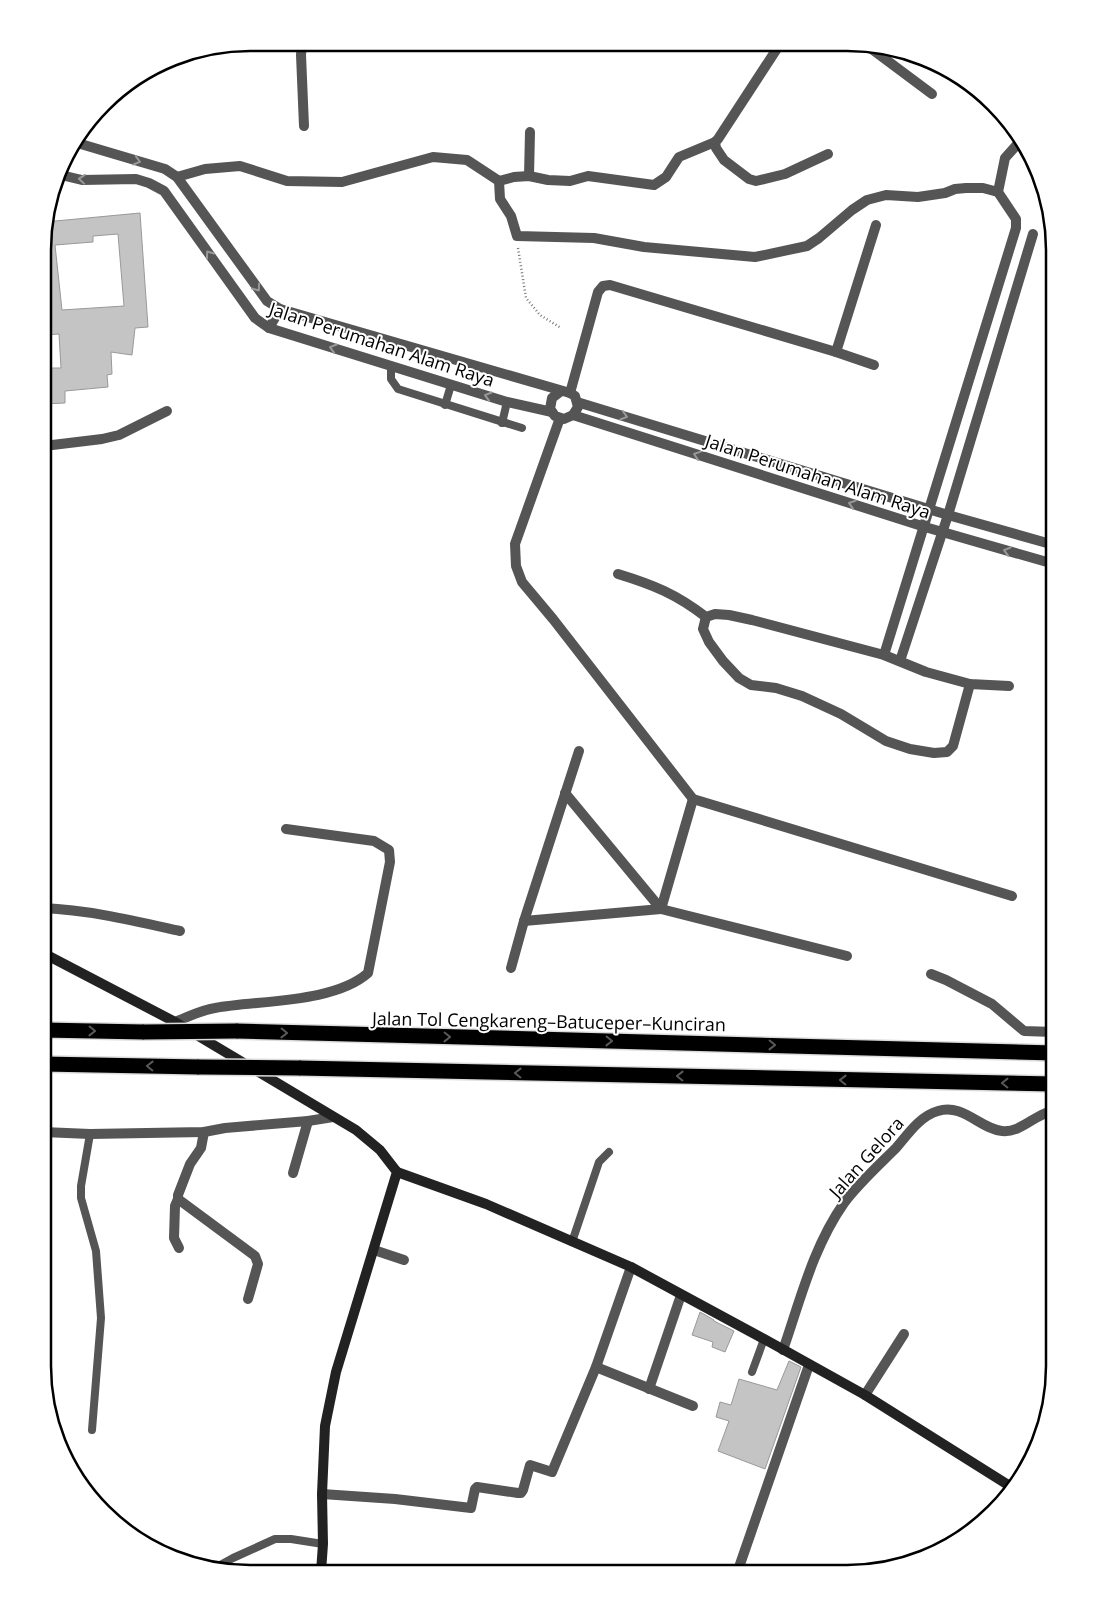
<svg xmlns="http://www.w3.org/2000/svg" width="1097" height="1616" font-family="'Open Sans',sans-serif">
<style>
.building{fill:#c4c4c4;stroke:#999;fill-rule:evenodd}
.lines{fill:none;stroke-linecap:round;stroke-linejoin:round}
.highway-casing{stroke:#dbdbdb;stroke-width:18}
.path{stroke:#777;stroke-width:2.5;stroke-dasharray:1 2.5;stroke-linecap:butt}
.lane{stroke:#555;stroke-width:8}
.street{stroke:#555;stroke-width:10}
.secondary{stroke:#222;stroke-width:10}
.highway{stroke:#000;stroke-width:15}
.highway-bridge-casing{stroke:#dbdbdb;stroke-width:18;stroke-linecap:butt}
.highway-bridge{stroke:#000;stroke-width:15}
.oneway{stroke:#999}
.oneway2{stroke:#595959}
.labels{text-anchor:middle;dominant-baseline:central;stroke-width:4;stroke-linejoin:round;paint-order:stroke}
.street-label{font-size:18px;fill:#000;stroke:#fff}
.rim{fill:none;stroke:#000;stroke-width:2.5}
</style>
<rect width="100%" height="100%" fill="#fff"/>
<g class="building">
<path d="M140,213l8,114 -13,1 -3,27 -21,-3 1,22 -5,1 1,12 -43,4v12l-21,1v-36h17l-2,-34 -15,1 1,-113zM118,234l6,72 -62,4 -7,-65 38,-3v-6z"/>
<polygon points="700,1312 714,1320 714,1321 734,1331 725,1352 712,1347 713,1342 692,1335"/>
<polygon points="789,1361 801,1367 765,1469 718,1451 729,1421 716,1417 720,1402 731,1405 739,1379 777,1390"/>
</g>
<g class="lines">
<defs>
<g id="highway">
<polyline points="43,1030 144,1032"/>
<polyline points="236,1031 1054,1053"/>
<polyline points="43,1064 199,1067"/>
<polyline points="299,1068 1054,1084"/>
</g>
</defs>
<use href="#highway" class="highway-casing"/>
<polyline class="path" points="518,248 526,298 540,315 561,328"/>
<g class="lane">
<polyline points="391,366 391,379 398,389 522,428"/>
<polyline points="445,405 451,385"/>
<polyline points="502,423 507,402"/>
<polyline points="90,1134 81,1186 81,1198 96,1251 101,1318 92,1430"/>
<polyline points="572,1242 599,1162 609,1152"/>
<polyline points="752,1372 764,1339"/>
<polyline points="213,1569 233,1558 275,1539 291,1539 323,1544"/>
</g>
<g class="street">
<polyline points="302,43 301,55 304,126"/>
<polyline points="865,44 932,94"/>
<polyline points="74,142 165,169 177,177 267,301 280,309 570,393 575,396 578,407 573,415 564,419 555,416 550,409 552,398 561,391"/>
<polyline points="715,142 716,148 724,160 749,179 756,181 785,174 828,154"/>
<polyline points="61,175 82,180 136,179 149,183 164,191 255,318 269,328 507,402 552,412"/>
<polyline points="529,176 530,132"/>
<polyline points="177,177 205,169 240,166 287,181 342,182 433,157 467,160 499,181 500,199 511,216 517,236 594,238 644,247 755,257 807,246 819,238 852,210 867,200 886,195 918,197 945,193 955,189 966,188 983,188 998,192"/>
<polyline points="499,181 514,177 529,176 548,180 570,181 588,176 654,185 666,177 679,157 715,142 718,139 780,44"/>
<polyline points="269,328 280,309"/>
<polyline points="836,352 874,365"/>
<polyline points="570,393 598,292 603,286 610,285 836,352 876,225"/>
<polyline points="577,402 948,515 1054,545"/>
<polyline points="573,415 925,527 1054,564"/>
<polyline points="560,418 515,544 516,566 522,582 553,619 693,799 1012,896"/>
<polyline points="44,446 102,439 119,435 167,411"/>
<path d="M618,574c36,11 58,20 88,43l9,-3 14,1 23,5 132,35 42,17 44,12 39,2"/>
<polyline points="706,617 703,629 709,642 723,661 739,678 751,685 776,688 802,696 841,714 886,741 910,749 934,753 947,752 953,746 970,684"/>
<polyline points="884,655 1016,228 1016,219 998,192 1005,158 1021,140"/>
<polyline points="900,661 948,515 1033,234"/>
<polyline points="565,793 661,909 847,956"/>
<path d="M43,908c47,2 92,13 137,23"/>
<polyline points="524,921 661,909 693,799"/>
<polyline points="511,968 524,921 579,751"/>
<polyline points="931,974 946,980 992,1004 1024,1031 1054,1032"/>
<path d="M175,1022c13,-5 26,-12 40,-14 45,-8 119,-5 153,-35l22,-111 -1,-12 -15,-9 -88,-12"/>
<polyline points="43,1132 90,1134 204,1132 225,1128 308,1121 333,1117"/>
<polyline points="204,1132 201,1148 190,1164 178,1195 178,1199 255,1256 258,1264 248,1299"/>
<polyline points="293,1173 308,1121"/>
<polyline points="178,1199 175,1206 174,1238 179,1248"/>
<polyline points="374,1250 404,1260"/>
<path d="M783,1350c17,-49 30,-103 61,-147 14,-19 35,-38 52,-55 12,-14 24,-32 42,-37 25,-8 42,18 64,20 20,2 33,-18 52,-20"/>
<polyline points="596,1367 693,1406"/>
<polyline points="649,1389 681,1295"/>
<polyline points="865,1395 904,1334"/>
<polyline points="322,1494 395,1499 471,1508 475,1489 477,1487 518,1493 521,1493 523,1490 530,1465 552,1472 596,1367 631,1267"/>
<polyline points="737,1573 809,1365"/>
</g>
<g class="secondary">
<polyline points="43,953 175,1022 356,1130 380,1150 397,1172 336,1372 325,1426 322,1494 323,1544 321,1572"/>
<polyline points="397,1172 486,1204 631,1267 764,1339 865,1395 1013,1488"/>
</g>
<use href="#highway" class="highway"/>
<defs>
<g id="highway-bridge">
<polyline points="144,1032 236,1031"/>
<polyline points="199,1067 299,1068"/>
</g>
</defs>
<use href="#highway-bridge" class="highway-bridge-casing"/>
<use href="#highway-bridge" class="highway-bridge"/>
</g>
<defs><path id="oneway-chevron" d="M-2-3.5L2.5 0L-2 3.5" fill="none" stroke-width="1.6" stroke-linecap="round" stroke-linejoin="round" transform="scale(1.25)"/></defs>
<g class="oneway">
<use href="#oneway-chevron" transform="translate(137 161) rotate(16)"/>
<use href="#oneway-chevron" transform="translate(82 179) rotate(-174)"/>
<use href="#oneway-chevron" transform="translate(209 254) rotate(-126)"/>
<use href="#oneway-chevron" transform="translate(257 288) rotate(54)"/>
<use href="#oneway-chevron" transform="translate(333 348) rotate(-163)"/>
<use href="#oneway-chevron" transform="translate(488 396) rotate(-163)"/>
<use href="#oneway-chevron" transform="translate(624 416) rotate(17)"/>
<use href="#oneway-chevron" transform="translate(697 455) rotate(-162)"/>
<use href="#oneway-chevron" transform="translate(852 504) rotate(-162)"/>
<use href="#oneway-chevron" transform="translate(1007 551) rotate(-164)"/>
</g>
<g class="oneway2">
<use href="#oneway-chevron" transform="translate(92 1031) rotate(1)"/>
<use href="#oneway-chevron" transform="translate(284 1033) rotate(1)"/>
<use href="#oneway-chevron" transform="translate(447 1037) rotate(1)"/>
<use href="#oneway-chevron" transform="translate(609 1041) rotate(1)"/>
<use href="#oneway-chevron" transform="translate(772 1045) rotate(1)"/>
<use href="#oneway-chevron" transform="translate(150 1066) rotate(-179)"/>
<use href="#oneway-chevron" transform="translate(518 1073) rotate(-179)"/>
<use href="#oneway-chevron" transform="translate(680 1076) rotate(-179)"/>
<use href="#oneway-chevron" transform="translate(843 1080) rotate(-179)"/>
<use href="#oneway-chevron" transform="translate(1005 1083) rotate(-179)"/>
</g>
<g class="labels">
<g class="street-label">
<text transform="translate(382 344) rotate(18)">Jalan Perumahan Alam Raya</text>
<text transform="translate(818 476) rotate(18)">Jalan Perumahan Alam Raya</text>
<text transform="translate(549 1021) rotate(1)">Jalan Tol Cengkareng–Batuceper–Kunciran</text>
<text transform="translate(866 1157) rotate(-48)">Jalan Gelora</text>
</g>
</g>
<path d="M0 0H1097V1616H0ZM250 51H847A199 199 0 0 1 1046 250V1366A199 199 0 0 1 847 1565H250A199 199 0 0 1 51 1366V250A199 199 0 0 1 250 51Z" fill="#fff" fill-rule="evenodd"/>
<path class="rim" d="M250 51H847A199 199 0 0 1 1046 250V1366A199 199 0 0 1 847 1565H250A199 199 0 0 1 51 1366V250A199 199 0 0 1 250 51Z"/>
</svg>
